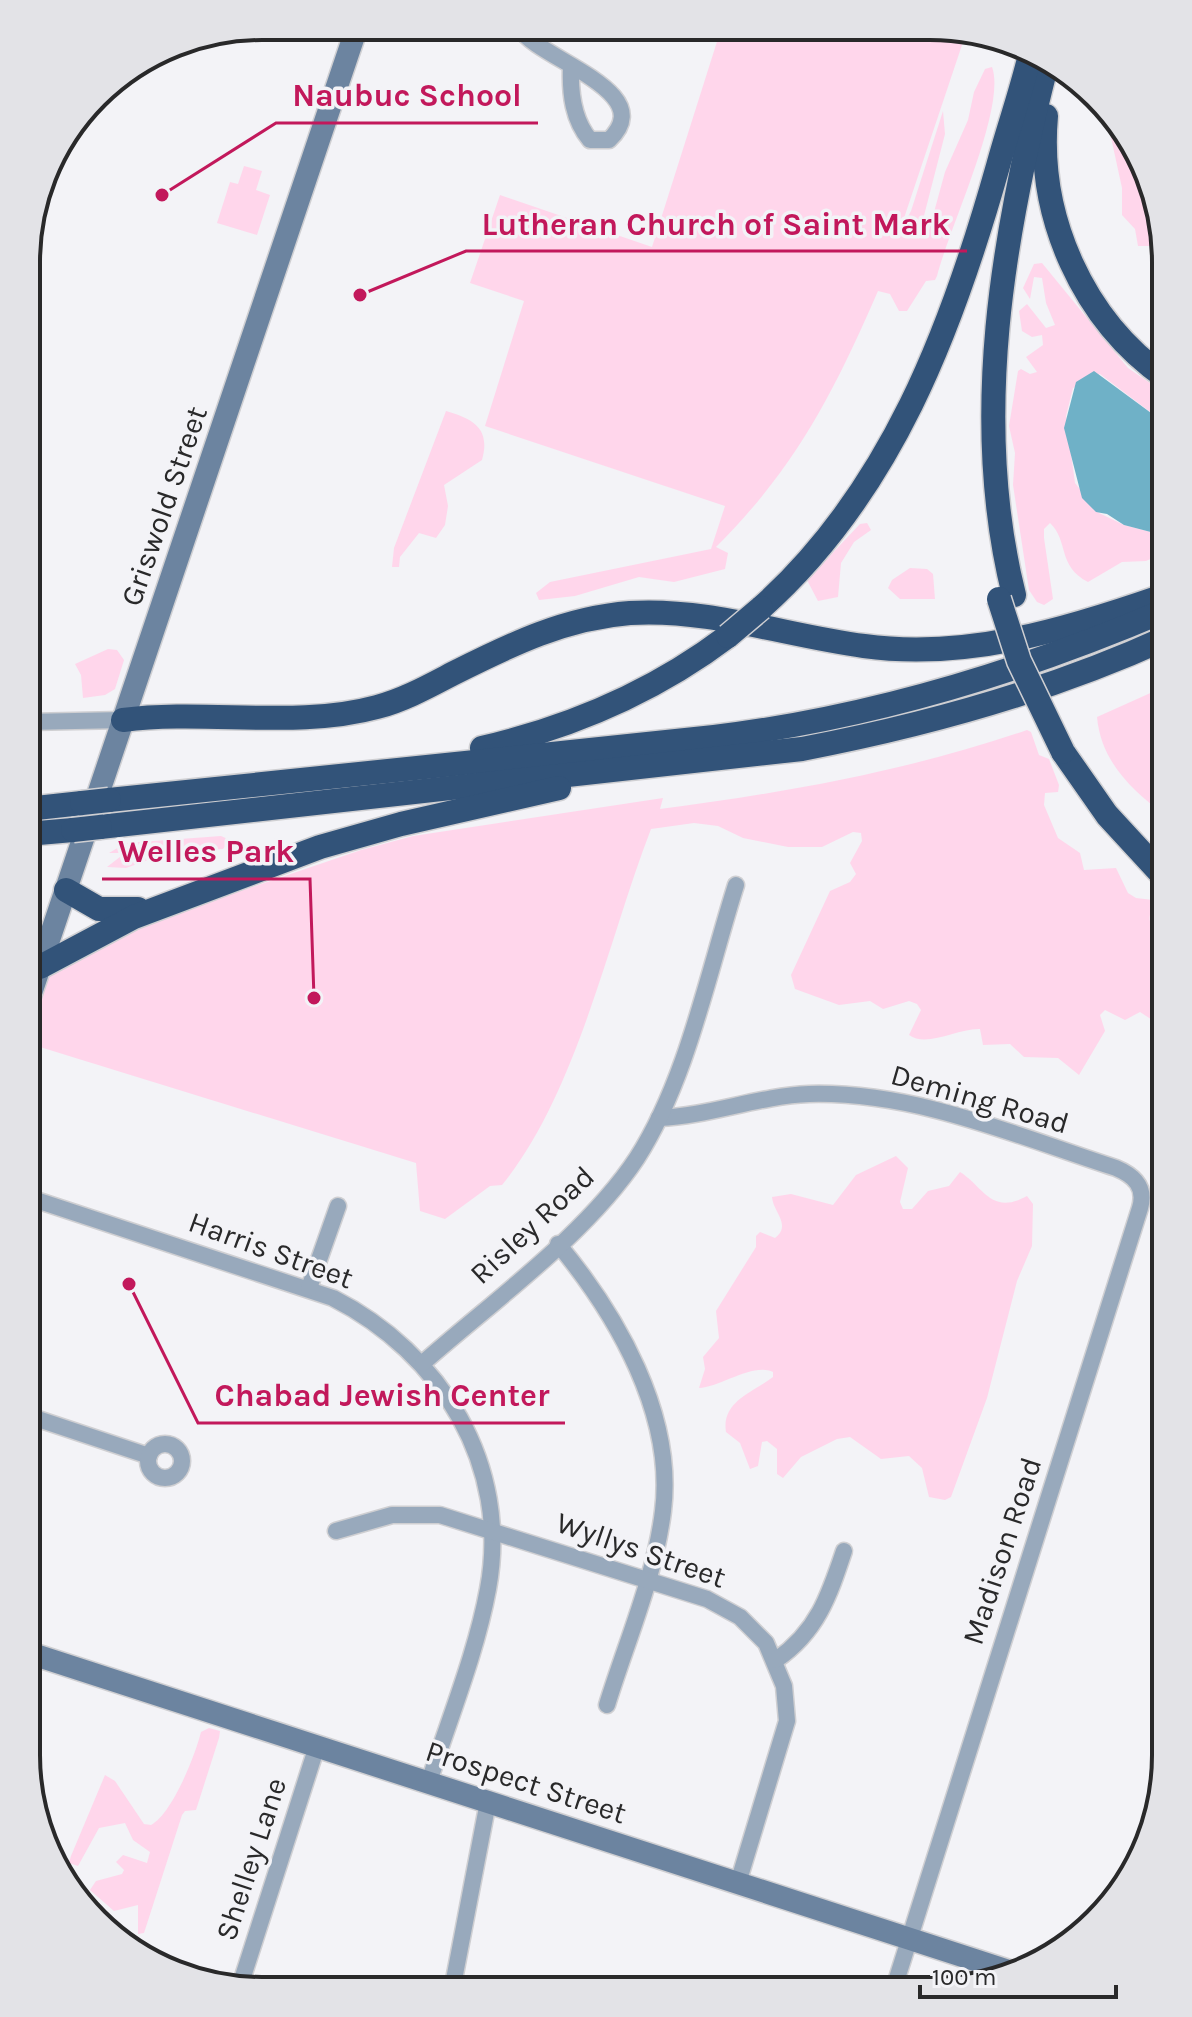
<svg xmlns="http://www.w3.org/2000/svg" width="1192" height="2017" font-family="Karla,sans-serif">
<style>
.green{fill:#ffd6eb}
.water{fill:#6fb1c7}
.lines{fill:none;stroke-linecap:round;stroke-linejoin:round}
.minor-casing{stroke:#cfcfd2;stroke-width:19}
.secondary-casing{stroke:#cfcfd2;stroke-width:25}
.motorway-casing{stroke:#cfcfd2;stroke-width:27}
.minor{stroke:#98a9bc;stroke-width:16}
.secondary{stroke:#6c84a0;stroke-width:22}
.motorway{stroke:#325379;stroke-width:24}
.motorway-bridge-casing{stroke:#cfcfd2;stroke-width:27;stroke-linecap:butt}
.motorway-bridge{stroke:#325379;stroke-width:24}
.labels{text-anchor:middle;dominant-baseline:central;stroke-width:7;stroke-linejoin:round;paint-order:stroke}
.street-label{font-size:30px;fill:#29292a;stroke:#f3f3f7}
.rim{fill:none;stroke:#29292a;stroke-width:4}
.leader{fill:none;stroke:#c2185b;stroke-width:3}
.callout-dot{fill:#c2185b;stroke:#f3f3f7;stroke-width:3}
.callout-label{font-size:32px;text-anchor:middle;font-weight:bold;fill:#c2185b;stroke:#f3f3f7;stroke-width:7;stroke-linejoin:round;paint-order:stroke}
</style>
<rect width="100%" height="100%" fill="#f3f3f7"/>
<g class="green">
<path d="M721,29l246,1 -68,203 12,-22 32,-100 2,23 -27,105 10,-5 17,-62 23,-52 6,-28 11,-23 7,-2c15,40 -44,164 -55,209l-2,4 -9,1 -19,30h-8l-9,-17 -12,-3c-45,103 -82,176 -162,256l12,6 -3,16 -51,13 -35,-5 -64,19 -36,4 -3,-7 14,-11 161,-33 14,-43 -240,-80 39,-125 -54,-18 30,-88 152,52z"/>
<path d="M1107,119c33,43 60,70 43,127h-12l-3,-17 -13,-14v-27z"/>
<polygon points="244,166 262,171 256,190 270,195 257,235 217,223 230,182 238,184"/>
<path d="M1042,263l86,105 38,26v30l-66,-50 -27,14 -7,28 9,67 24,30 25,12 42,11v16l-20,9 -24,1 -34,20c-31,-16 -19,-41 -38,-59l-6,6v9l9,61 -9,6 -7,-3 -8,-12 -16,-105 2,-32 -6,-27 9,-55 3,-2 9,5 7,-2 -11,-15 17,-12 -1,-10 -10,2 -10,-6 -3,-20 8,-7 19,24 9,-3 -9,-22 -4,-25 -8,-1 -4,22 -7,-11 11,-24z"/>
<path d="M446,411c27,8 45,17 36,49l-38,25 4,21 -3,19 -9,13 -17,-5 -19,24 -1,10h-7l2,-19z"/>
<polygon points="860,524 867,523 871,530 854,542 841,563 838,597 818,601 807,580"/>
<polygon points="910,568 927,569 933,574 935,599 900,599 888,588 892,580"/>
<polygon points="108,649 117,650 124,660 115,689 105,695 83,698 81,675 75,664"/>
<path d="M1166,686v130c-34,-26 -65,-54 -69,-99z"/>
<path d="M1027,730l4,2 8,23 10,4 10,26 -1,7 -13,1 -1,12 14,33 22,15 4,17 32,-2 12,25 8,5 17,2c-5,26 -7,19 13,38v91l-26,-17 -15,8 -20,-10 -5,5 5,16 -26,44 -21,-17 -34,-1 -14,-13 -27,1 -3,-16c-22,-1 -53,19 -71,6l12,-25 -4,-6 -8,-3 -26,8 -13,-8 -31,4 -44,-16 -4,-14 39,-84 20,-9 6,-8 -6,-11 12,-22 -1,-8 -8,-1 -31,15h-34l-45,-9 -25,-12 -24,-3 -43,6c-43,111 -74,264 -149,356l-12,1 -45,33 -25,-8 -4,-48 -389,-120v-18l19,-55 45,-28 270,-92 52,-14 250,-38 -3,11c124,-16 248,-38 367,-79z"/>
<polygon points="221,836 230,840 223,849 203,850 180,859 151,859 126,868 107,867 125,853 109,853 126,843"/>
<path d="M896,1156l12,12 -8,34 3,7h9l16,-18 21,-5 11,-14c23,14 31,44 67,24l6,8 -1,42 -15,35 -30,117 -36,99 -6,3 -16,-3 -7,-29 -13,-12 -28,3 -31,-22 -13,2 -36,18 -18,21 -6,-4v-25l-10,-8 -5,1 -4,24 -8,3 -10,-26 -14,-11c-5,-31 28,-40 47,-55v-5c-19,-10 -53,15 -74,16l6,-19 -2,-12 16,-19 -3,-27 40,-64v-11l4,-4 15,6c17,-13 -2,-26 -3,-41l19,-3 42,11 23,-30z"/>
<path d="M209,1728l11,3 -1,7 -23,72 -11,1 -3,4 -38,118 -6,1v-29l-24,6 -24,-21 6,-9 26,-7 2,-4 -8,-8 7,-7 24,8 3,-11 -17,-12 -8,-17 -26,5 -21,38 -9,-3 2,-7 34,-81 10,6 29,43 7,1c21,-11 44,-69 50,-93z"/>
</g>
<polygon class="water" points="1094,371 1166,424 1166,536 1124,525 1107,514 1096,512 1082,498 1064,428 1076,382"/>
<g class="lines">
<defs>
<g id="minor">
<path d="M519,28c20,32 142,63 90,112h-19c-17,-20 -20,-46 -19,-72"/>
<polyline points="27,722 123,720"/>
<path d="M659,1118c51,-2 99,-22 150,-24 106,-3 208,42 307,74 19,8 30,19 24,40l-247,783"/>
<path d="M27,1197l306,101c108,55 178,167 155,291 -12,65 -39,130 -59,193"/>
<path d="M558,1244c59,71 117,171 105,267 -8,66 -37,132 -56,194"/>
<polyline points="309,1288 338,1206"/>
<path d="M423,1363c69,-61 164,-129 214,-205 50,-78 71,-185 99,-273"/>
<polyline points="26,1415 149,1456"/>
<circle cx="165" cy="1461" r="17"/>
<polyline points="336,1531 392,1515 440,1515 707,1599 740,1617 766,1643 784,1686 787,1721 738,1883"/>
<path d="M776,1660c41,-28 53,-64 68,-109"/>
<polyline points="239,1989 317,1746"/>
<polyline points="452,1990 488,1802"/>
</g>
<g id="secondary">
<polyline points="27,1005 357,27"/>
<polyline points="26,1652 1018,1974"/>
</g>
<g id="motorway">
<path d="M1046,116c-9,101 37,204 120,262"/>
<path d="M1014,595c-44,-175 -11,-361 33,-532"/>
<path d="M761,608c130,-116 191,-279 237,-442 10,-37 23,-73 32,-111"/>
<path d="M123,720c83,-11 174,9 254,-13 27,-7 52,-21 77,-34 58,-29 111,-55 176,-60 79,-5 157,23 234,33 102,14 201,-16 296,-49"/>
<path d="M482,748c90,-21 172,-56 246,-112"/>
<polyline points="1063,752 1107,815 1166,879"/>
<path d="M109,800l605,-63c157,-19 307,-65 452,-127"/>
<polyline points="27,809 82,803"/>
<path d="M100,827l702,-78c125,-24 248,-58 364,-111"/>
<polyline points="27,834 73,830"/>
<polyline points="66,890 99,909 138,909"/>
<polyline points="40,967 134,917 320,847 401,824 559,788"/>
</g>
</defs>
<use href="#minor" class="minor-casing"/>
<use href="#secondary" class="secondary-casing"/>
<use href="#motorway" class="motorway-casing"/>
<use href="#minor" class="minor"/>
<use href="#secondary" class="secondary"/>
<use href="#motorway" class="motorway"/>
<defs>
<g id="motorway-bridge">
<polyline points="999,599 1019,661 1063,752"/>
<polyline points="728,636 761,608"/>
<polyline points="82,803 109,800"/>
<polyline points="73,830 100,827"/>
</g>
</defs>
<use href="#motorway-bridge" class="motorway-bridge-casing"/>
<use href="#motorway-bridge" class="motorway-bridge"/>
</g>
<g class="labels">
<g class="street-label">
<text transform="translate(164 506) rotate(-71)">Griswold Street</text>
<text transform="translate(980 1099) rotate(16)">Deming Road</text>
<text transform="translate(532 1225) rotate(-43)">Risley Road</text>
<text transform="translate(271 1250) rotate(20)">Harris Street</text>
<text transform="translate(641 1550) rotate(19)">Wyllys Street</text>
<text transform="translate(1002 1551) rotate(-72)">Madison Road</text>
<text transform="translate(526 1782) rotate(18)">Prospect Street</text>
<text transform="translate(251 1859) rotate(-72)">Shelley Lane</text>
</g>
</g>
<path d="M0 0H1192V2017H0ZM262 40H930A222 222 0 0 1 1152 262V1755A222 222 0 0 1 930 1977H262A222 222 0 0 1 40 1755V262A222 222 0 0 1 262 40Z" fill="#e3e3e7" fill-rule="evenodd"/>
<path class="rim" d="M262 40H930A222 222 0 0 1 1152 262V1755A222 222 0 0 1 930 1977H262A222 222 0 0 1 40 1755V262A222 222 0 0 1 262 40Z"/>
<path class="leader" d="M162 195L276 123H538M360 295L466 251H967M314 998L310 879H102M129 1284L198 1423H565"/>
<g class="callout-dot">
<circle cx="162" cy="195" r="8"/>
<circle cx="360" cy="295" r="8"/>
<circle cx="314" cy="998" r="8"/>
<circle cx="129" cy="1284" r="8"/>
</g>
<g class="callout-label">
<text x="407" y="106">Naubuc School</text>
<text x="716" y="235">Lutheran Church of Saint Mark</text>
<text x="206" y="862">Welles Park</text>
<text x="382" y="1406">Chabad Jewish Center</text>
</g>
<path d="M920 1985v12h196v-12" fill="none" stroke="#29292a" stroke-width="4"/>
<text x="932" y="1985" font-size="24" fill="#29292a" stroke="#f3f3f7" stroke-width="6" paint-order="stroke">100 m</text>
</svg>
